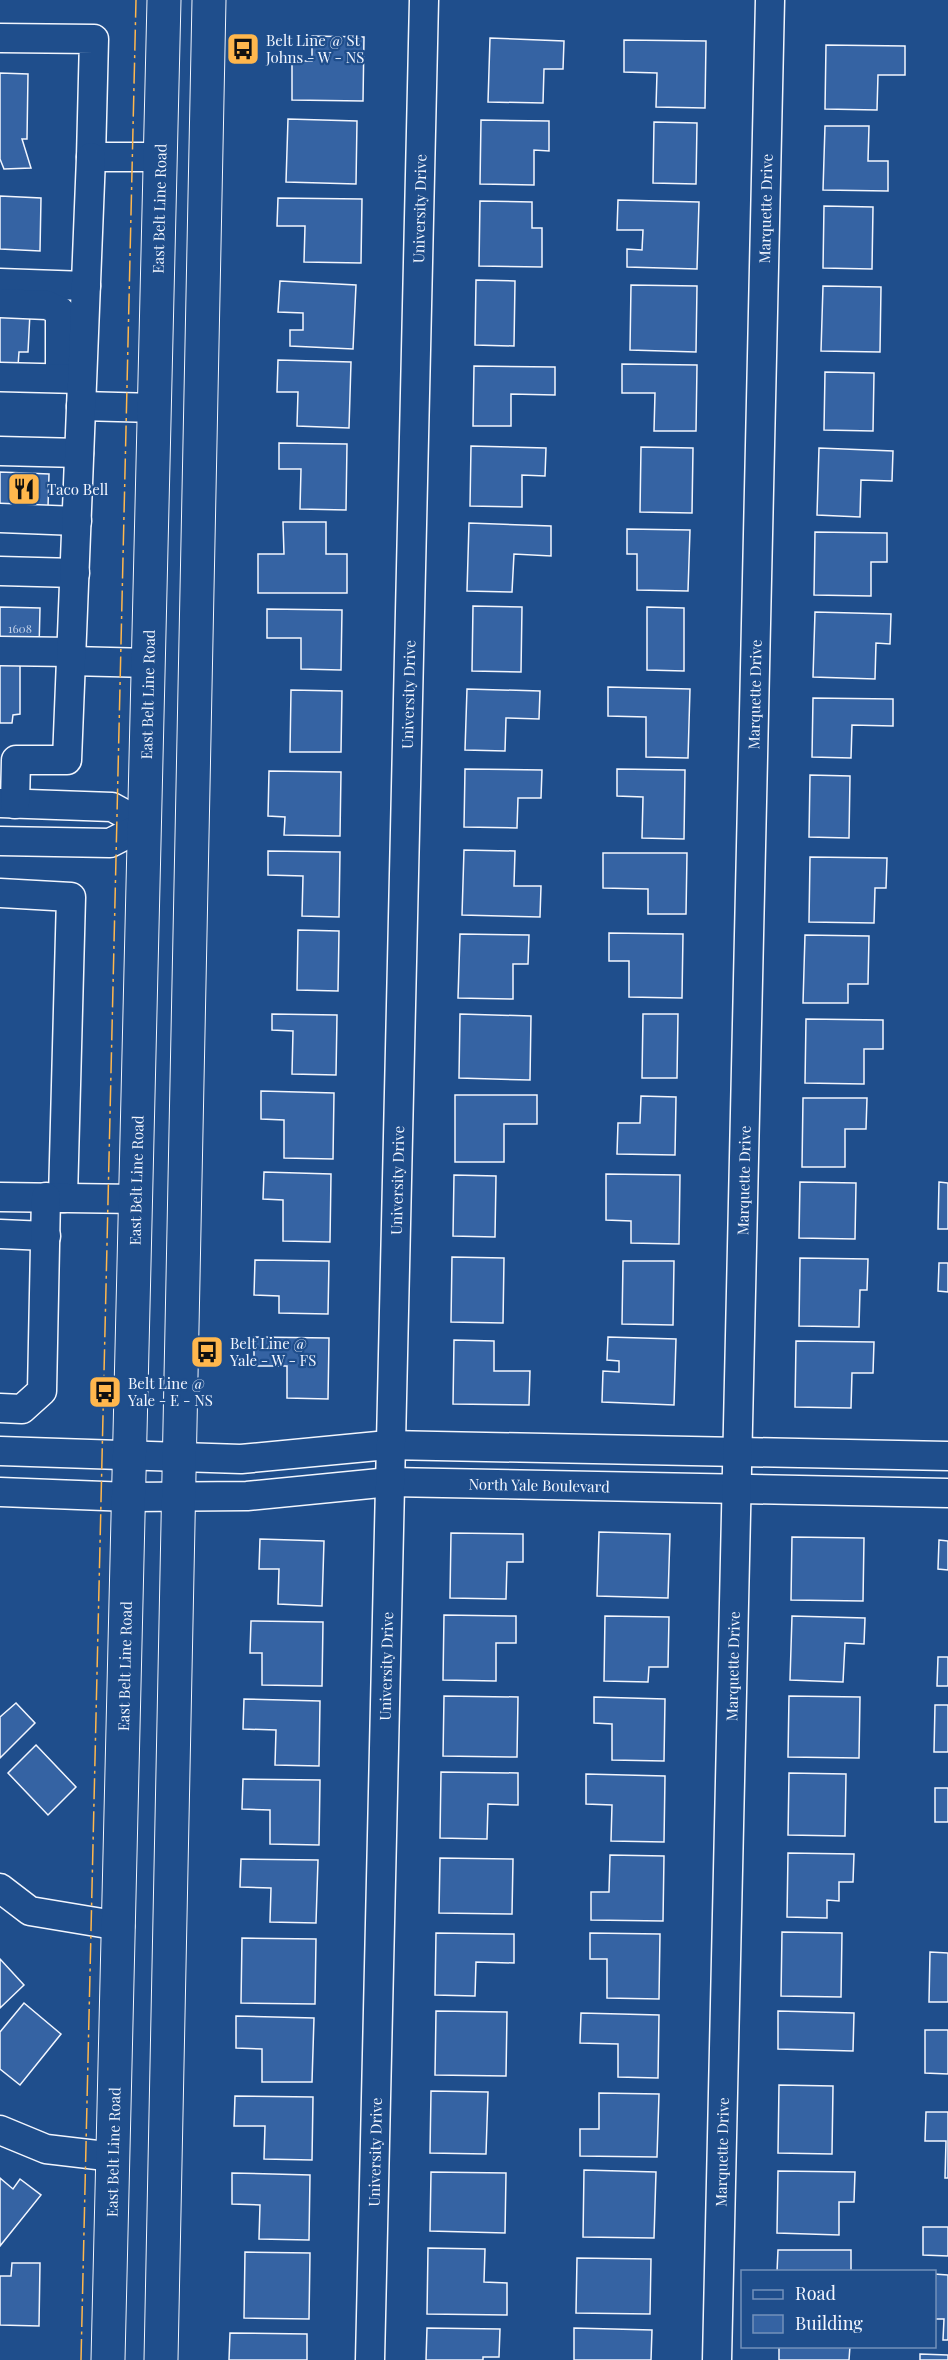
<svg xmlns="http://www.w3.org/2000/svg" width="948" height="2360" font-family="'Playfair Display',serif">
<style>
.building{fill:#3563a3;stroke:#f2f6ff;stroke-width:1.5}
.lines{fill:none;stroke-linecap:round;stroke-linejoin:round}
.minor-casing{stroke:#f2f6ff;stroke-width:31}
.major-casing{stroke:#f2f6ff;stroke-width:35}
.minor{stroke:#1f4e8c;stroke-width:28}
.major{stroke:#1f4e8c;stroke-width:33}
.power{stroke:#ffb74d;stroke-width:1.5;stroke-dasharray:21 4.5 3 4.5;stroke-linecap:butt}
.labels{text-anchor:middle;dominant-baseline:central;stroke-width:4.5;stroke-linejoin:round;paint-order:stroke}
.number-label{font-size:12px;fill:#c3d1e8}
.poi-label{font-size:15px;fill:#f2f6ff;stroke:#1f4e8c;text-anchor:start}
.street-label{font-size:15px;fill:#f2f6ff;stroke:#1f4e8c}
</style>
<rect width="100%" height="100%" fill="#1f4e8c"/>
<g class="building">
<polygon points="312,36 364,37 363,101 292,100 292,61 312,61"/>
<polygon points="490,38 564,41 563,69 544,69 543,103 488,102"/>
<polygon points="624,40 706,41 705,108 656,107 657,73 624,72"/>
<polygon points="826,45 905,46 905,75 878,75 877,110 825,109"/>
<polygon points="0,73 28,74 27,139 22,139 31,168 4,169 0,159"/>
<polygon points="288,119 357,121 356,184 286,182"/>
<polygon points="481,120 549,121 549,151 534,150 534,185 480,184"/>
<polygon points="654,122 697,123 696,184 653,183"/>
<polygon points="825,126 869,126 868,161 888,161 888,191 823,190"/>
<polygon points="0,196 41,198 40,251 0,249"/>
<polygon points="278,198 362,199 361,263 304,262 305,226 277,226"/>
<polygon points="618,200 699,202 697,269 627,267 627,249 642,250 643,230 617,230"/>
<polygon points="480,201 532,202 532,228 542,228 542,267 479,266"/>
<polygon points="824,206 873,207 872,269 823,268"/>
<polygon points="476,280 515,281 514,346 475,345"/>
<polygon points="280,281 356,285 353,349 290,346 290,330 303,330 303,313 278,312"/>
<polygon points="631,285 697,286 696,352 630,350"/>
<polygon points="823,286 881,287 880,352 821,351"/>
<polygon points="0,312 30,313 28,352 19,352 18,366 0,365"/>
<polygon points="278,360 351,362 349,428 297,426 298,392 277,392"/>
<polygon points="622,364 697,365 696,431 654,431 655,393 622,393"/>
<polygon points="474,366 555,367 555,395 511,394 511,426 473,426"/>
<polygon points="825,372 874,373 873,431 824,430"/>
<polygon points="279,443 347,444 346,510 300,509 301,469 279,469"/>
<polygon points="471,446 546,448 545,476 522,475 522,507 470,506"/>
<polygon points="641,447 693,448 692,513 640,512"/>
<polygon points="819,448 893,451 892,481 861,480 860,517 817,515"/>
<polygon points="0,472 49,474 48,507 0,504"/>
<polygon points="283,522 326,522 326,554 347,554 347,593 258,593 258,554 284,554"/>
<polygon points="469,523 551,526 551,556 514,554 512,592 467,591"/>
<polygon points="627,529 690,530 688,591 637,590 637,554 627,554"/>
<polygon points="815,532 887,533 887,562 871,562 871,596 814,595"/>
<polygon points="473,606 522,607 521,672 472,671"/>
<polygon points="0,607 40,608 39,649 0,648"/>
<polygon points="647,607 684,608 684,671 647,670"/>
<polygon points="267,609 342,610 341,670 301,669 301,638 267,638"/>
<polygon points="815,612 891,614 890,644 876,643 875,679 813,677"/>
<polygon points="0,662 20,662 20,714 13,715 12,723 0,723"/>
<polygon points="608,687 690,689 688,758 646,757 646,717 608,716"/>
<polygon points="467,689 540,691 539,719 506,718 505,751 465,750"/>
<polygon points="291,690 342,691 341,752 290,752"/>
<polygon points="813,698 893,699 893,726 852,725 851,758 812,757"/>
<polygon points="465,769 542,770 541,798 518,798 517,828 464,827"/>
<polygon points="617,769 685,770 684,839 642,838 643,797 617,796"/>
<polygon points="269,771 341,772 340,836 284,835 285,817 268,816"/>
<polygon points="810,775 850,776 849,838 809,837"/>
<polygon points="464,850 515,851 514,886 541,886 540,917 462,915"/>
<polygon points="268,851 340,852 339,917 302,916 303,876 268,875"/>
<polygon points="603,853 687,853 686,914 648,914 648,889 603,888"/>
<polygon points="810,857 887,858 886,888 875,888 874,923 809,922"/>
<polygon points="298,930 339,931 338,991 297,990"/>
<polygon points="609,933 683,934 682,998 629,997 629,961 609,961"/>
<polygon points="460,934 529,935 528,964 513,964 513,999 458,998"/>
<polygon points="805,935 869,936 868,984 848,984 848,1003 803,1003"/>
<polygon points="272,1014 337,1015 336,1075 292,1074 293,1031 272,1030"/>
<polygon points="460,1014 531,1016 530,1080 459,1078"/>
<polygon points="643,1014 678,1014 677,1078 642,1078"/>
<polygon points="806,1019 883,1020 883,1049 864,1049 864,1084 805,1083"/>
<polygon points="261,1091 334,1093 333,1159 284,1158 284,1120 261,1119"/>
<polygon points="455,1095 537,1095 537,1124 504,1124 504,1162 455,1162"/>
<polygon points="641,1096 676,1097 675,1155 617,1154 618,1123 640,1123"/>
<polygon points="803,1098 867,1098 866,1129 845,1129 845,1167 802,1167"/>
<polygon points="264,1172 331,1174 330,1242 283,1241 283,1200 263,1199"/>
<polygon points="606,1174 680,1175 679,1244 631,1243 631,1221 606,1220"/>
<polygon points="454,1175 496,1176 495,1237 453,1236"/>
<polygon points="800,1182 856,1183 855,1239 799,1238"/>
<polygon points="939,1182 948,1183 948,1229 938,1229"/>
<polygon points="452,1257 504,1258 503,1323 451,1322"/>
<polygon points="800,1258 868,1259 867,1290 860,1290 859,1327 799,1326"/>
<polygon points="255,1260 329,1261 328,1314 279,1313 279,1296 254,1295"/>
<polygon points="623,1261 674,1261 673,1325 622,1324"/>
<polygon points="939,1263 948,1263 948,1292 938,1291"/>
<polygon points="254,1337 329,1338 328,1399 287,1398 287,1366 254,1366"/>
<polygon points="608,1337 676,1339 674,1405 602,1402 603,1371 619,1372 619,1361 607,1360"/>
<polygon points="454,1340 494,1341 494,1371 530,1371 529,1405 453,1404"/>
<polygon points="796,1341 874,1342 873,1373 852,1373 851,1408 795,1407"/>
<polygon points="599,1532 670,1534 668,1598 597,1596"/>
<polygon points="451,1533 523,1534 523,1562 507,1562 506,1599 450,1598"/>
<polygon points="792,1537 864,1538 863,1601 791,1600"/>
<polygon points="260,1539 324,1541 322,1606 278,1604 279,1569 259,1569"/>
<polygon points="939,1540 948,1541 948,1570 938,1569"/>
<polygon points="444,1615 516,1616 516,1643 496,1643 496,1681 443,1680"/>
<polygon points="605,1616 669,1617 668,1667 649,1667 648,1682 604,1681"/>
<polygon points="792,1616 865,1618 864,1644 845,1643 843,1682 790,1680"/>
<polygon points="251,1621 323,1622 322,1686 262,1685 262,1653 250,1653"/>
<polygon points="938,1657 948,1657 948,1686 937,1686"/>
<polygon points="444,1696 518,1697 517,1757 443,1756"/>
<polygon points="789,1696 860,1697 859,1758 788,1757"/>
<polygon points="594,1697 665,1699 664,1761 612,1760 612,1724 594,1723"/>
<polygon points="244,1699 320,1701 319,1766 275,1765 276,1730 243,1729"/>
<polygon points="16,1703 35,1723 0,1758 0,1717"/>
<polygon points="935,1705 948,1705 948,1752 934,1752"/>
<polygon points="36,1745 76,1787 48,1815 8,1773"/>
<polygon points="441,1772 518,1773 518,1805 488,1804 487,1839 440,1838"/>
<polygon points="789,1773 846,1774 845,1836 788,1835"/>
<polygon points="586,1774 665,1776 664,1842 611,1841 612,1805 586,1804"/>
<polygon points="243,1779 320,1780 319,1845 270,1844 270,1810 242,1809"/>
<rect x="935" y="1788" width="13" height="34"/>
<polygon points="788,1853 854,1854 853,1882 839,1882 839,1901 827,1900 827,1918 787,1917"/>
<polygon points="610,1855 664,1856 663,1921 591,1920 591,1892 609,1892"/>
<polygon points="440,1858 513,1859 512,1914 439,1913"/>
<polygon points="241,1859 318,1860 316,1923 270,1922 271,1888 240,1887"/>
<polygon points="782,1932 842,1933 841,1997 781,1996"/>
<polygon points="436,1933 514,1934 514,1963 476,1962 475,1996 435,1995"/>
<polygon points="590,1933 660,1934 659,1999 607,1998 607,1959 590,1959"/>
<polygon points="242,1938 316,1939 315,2004 241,2003"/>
<polygon points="930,1952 948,1953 948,2002 929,2002"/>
<polygon points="0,1959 24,1985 0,2008"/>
<polygon points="24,2003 61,2034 20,2085 0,2069 0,2032"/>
<polygon points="436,2011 507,2012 506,2076 435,2075"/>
<polygon points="778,2011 854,2013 853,2051 778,2049"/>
<polygon points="581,2013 659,2015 658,2078 618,2077 618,2044 580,2043"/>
<polygon points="236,2016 314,2018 312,2082 262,2082 262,2049 236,2048"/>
<polygon points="925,2030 948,2030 948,2074 925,2073"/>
<polygon points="779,2085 833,2086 832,2154 778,2153"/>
<polygon points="431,2091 488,2092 486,2154 430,2153"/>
<polygon points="599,2093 659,2094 657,2157 580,2156 580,2129 599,2129"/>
<polygon points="235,2096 313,2097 312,2160 264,2159 265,2126 234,2126"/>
<polygon points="926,2112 948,2112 948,2178 945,2178 946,2141 925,2141"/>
<polygon points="584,2170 656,2172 654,2238 583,2237"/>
<polygon points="778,2171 855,2172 854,2202 839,2202 839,2235 777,2233"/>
<polygon points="431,2172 506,2173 505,2233 430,2231"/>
<polygon points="232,2173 310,2175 309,2240 259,2239 260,2205 232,2204"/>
<polygon points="0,2178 13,2189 20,2179 41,2195 0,2246"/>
<polygon points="923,2227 948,2227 948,2256 923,2255"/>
<polygon points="428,2248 485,2249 484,2282 507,2283 507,2315 427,2314"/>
<polygon points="778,2250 851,2250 851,2272 777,2272"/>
<polygon points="245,2252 310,2253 309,2319 244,2318"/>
<polygon points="577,2258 651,2259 650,2314 576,2313"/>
<polygon points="12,2263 40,2263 39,2326 0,2325 0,2276 11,2276"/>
<polygon points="934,2274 948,2275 948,2340 943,2340 944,2319 934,2319"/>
<polygon points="427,2328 500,2329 499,2357 483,2357 483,2360 426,2360"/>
<polygon points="574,2328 652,2330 651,2360 574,2360"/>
<polygon points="230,2333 307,2334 307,2360 229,2360"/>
<polygon points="779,2346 850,2346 849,2360 779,2360"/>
<polygon points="920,2354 948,2355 948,2360 920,2360"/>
</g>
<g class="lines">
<defs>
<g id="minor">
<polyline points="0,38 94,39 91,157 160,157"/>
<polyline points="0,283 86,286"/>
<polyline points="0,303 47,305 60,311 60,378"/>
<polyline points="0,377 79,379"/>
<polyline points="81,406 155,408"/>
<polyline points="0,451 79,453"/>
<polyline points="0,518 77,521"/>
<polyline points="0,571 75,573"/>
<polyline points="0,651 72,652"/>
<polyline points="71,661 149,663"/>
<polyline points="0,803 112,807 145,825"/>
<polyline points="15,804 16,760 67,760 91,157"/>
<polyline points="0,841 110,843 145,825"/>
<polyline points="0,893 71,897 63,1198"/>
<polyline points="0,1197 137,1199"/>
<polyline points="0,1234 46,1236"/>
<polyline points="0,1408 22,1409 42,1391 46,1197"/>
<polyline points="0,1451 241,1459 388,1445 948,1456"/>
<path id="s1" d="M0,1492l130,5 117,-1 143,-14 558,11"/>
<polyline points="0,1888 30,1911 120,1926"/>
<polyline points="0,2130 46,2149 114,2157"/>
<path id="s2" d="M370,2360l54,-2360"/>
<path id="s3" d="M717,2360l53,-2360"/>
</g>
<g id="major">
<path id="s4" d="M108,2360l56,-2360"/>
<polyline points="161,2360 209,0"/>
</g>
</defs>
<use href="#minor" class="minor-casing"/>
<use href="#major" class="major-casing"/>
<use href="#minor" class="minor"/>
<use href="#major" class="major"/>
<polyline class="power" points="81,2360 136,0"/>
</g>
<defs>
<symbol id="bus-square" viewBox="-11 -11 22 22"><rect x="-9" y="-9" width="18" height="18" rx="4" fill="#ffb74d" stroke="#1f4e8c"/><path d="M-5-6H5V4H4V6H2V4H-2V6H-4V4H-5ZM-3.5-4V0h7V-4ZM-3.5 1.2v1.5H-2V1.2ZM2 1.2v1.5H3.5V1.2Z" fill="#111"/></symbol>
<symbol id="restaurant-square" viewBox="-11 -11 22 22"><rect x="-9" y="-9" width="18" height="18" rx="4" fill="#ffb74d" stroke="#1f4e8c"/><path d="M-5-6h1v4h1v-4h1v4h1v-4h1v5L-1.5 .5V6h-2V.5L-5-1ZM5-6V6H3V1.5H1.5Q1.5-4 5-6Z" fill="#111"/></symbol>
</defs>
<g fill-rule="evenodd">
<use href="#bus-square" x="224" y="30" width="38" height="38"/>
<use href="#restaurant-square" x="5" y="470" width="38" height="38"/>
<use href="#bus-square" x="188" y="1333" width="38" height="38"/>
<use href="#bus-square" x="86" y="1373" width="38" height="38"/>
</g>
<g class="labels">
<g class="number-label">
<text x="20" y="628">1608</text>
</g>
<g class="poi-label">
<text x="266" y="40">Belt Line @ St<tspan x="266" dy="17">Johns - W - NS</tspan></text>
<text x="47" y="489">Taco Bell</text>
<text x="230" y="1343">Belt Line @<tspan x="230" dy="17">Yale - W - FS</tspan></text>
<text x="128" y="1383">Belt Line @<tspan x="128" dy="17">Yale - E - NS</tspan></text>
</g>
<g class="street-label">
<text stroke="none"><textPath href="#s4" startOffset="2152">East Belt Line Road</textPath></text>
<text stroke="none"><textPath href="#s2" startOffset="2152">University Drive</textPath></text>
<text stroke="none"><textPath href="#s3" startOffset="2152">Marquette Drive</textPath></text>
<text stroke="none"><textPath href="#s4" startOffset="1666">East Belt Line Road</textPath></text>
<text stroke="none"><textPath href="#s2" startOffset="1666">University Drive</textPath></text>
<text stroke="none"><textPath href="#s3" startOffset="1666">Marquette Drive</textPath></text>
<text stroke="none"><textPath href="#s4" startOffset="1180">East Belt Line Road</textPath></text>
<text stroke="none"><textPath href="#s2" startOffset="1180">University Drive</textPath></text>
<text stroke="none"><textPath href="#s3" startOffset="1180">Marquette Drive</textPath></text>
<text stroke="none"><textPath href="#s1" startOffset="540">North Yale Boulevard</textPath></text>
<text stroke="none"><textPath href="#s4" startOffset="694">East Belt Line Road</textPath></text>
<text stroke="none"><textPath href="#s2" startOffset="694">University Drive</textPath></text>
<text stroke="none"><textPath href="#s3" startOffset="694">Marquette Drive</textPath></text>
<text stroke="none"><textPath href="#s4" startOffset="208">East Belt Line Road</textPath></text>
<text stroke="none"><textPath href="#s2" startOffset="208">University Drive</textPath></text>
<text stroke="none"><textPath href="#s3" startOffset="208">Marquette Drive</textPath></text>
</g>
</g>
<rect x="741" y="2270" width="195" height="78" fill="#1f4e8c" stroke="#7391ba" stroke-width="1.5"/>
<rect x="753" y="2290" width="30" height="9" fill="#1f4e8c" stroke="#7391ba" stroke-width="1.5"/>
<text x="795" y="2300" font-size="18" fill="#f2f6ff">Road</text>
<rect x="753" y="2315" width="30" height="18" fill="#3563a3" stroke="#7391ba" stroke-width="1.5"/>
<text x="795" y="2330" font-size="18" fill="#f2f6ff">Building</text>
</svg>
